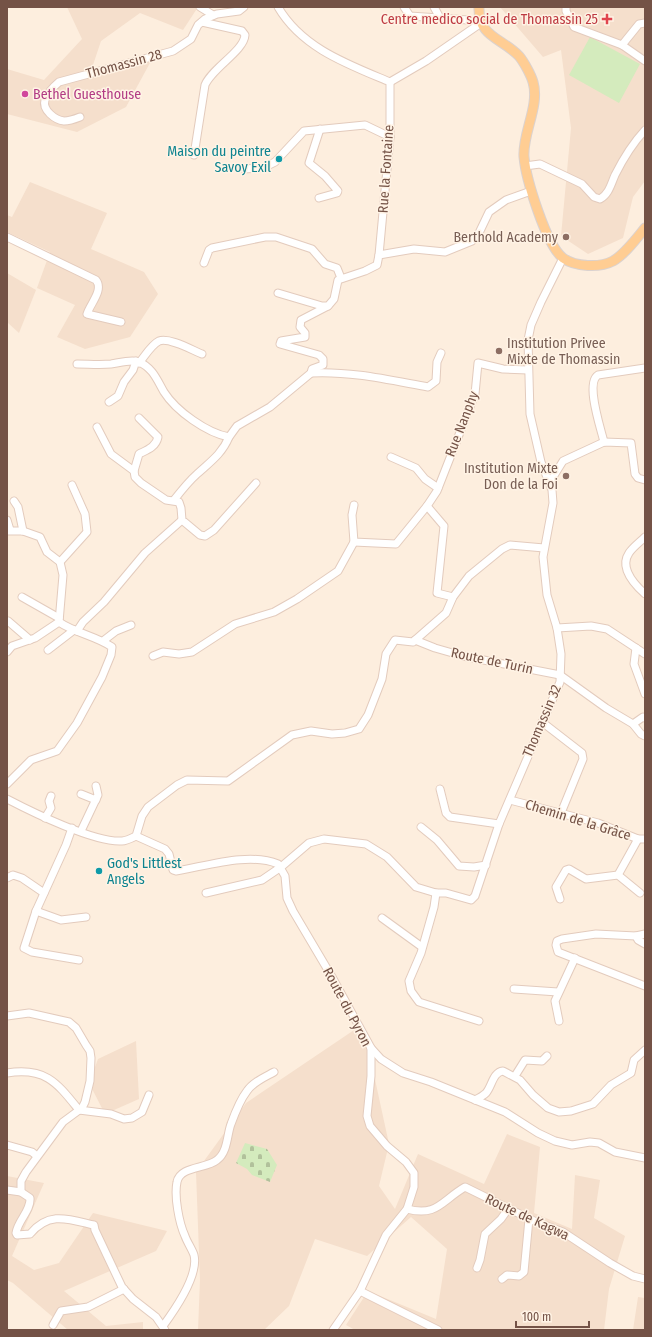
<svg xmlns="http://www.w3.org/2000/svg" width="652" height="1337" font-family="'Fira Sans Condensed',sans-serif">
<style>
.residential{fill:#f5dfcc}
.grass{fill:#d4ebbd}
.cemetery{fill:url(#cemetery-stones)}
.lines{fill:none;stroke-linecap:round;stroke-linejoin:round}
.minor-casing{stroke:#e3cbbd;stroke-width:9}
.major-casing{stroke:#dbd2cf;stroke-width:11}
.minor{stroke:#fff;stroke-width:7}
.major{stroke:#ffcd93;stroke-width:9}
.health-dot{fill:#e0444e;stroke:#fff3e5;stroke-width:1.5}
.hotel-dot{fill:#d1479c;stroke:#fff3e5;stroke-width:1.5}
.culture-dot{fill:#0f9aa8;stroke:#fff3e5;stroke-width:1.5}
.education-dot{fill:#8d6e63;stroke:#fff3e5;stroke-width:1.5}
.labels{text-anchor:middle;dominant-baseline:central;stroke-width:3;stroke-linejoin:round;paint-order:stroke}
.health-label{font-size:14px;fill:#be3a42;stroke:#fff3e5;text-anchor:end}
.street-label{font-size:14px;fill:#745246;stroke:#fff3e5}
.hotel-label{font-size:14px;fill:#b23c85;stroke:#fff3e5;text-anchor:start}
.culture-label{font-size:14px;fill:#0d838f;stroke:#fff3e5;text-anchor:end}
.education-label{font-size:14px;fill:#785e54;stroke:#fff3e5;text-anchor:end}
</style>
<defs>
<pattern id="cemetery-stones" width="16" height="16" patternUnits="userSpaceOnUse"><rect width="16" height="16" fill="#d4ebbd"/><path d="M2 7V4a2 2 0 0 1 4 0v3zM10 15v-3a2 2 0 0 1 4 0v3z" fill="#b1c19b"/></pattern>
</defs>
<rect width="100%" height="100%" fill="#fdeede"/>
<g class="residential">
<polygon points="67,7 198,7 183,30 140,13 101,41 92,68 151,61 126,107 77,132 7,114 7,69 44,80 82,39"/>
<polygon points="500,7 645,7 645,181 633,197 623,238 588,254 561,236 571,128 561,50 543,57"/>
<polygon points="30,182 107,213 91,249 144,272 158,294 130,337 85,349 57,337 75,305 37,288 50,252 7,232 7,215 12,217"/>
<polygon points="7,273 36,290 19,333 7,322"/>
<polygon points="363,1024 389,1144 379,1186 395,1209 418,1154 484,1184 507,1134 540,1147 534,1213 572,1229 575,1175 600,1180 594,1218 625,1236 609,1289 604,1330 355,1330 346,1325 368,1291 436,1319 447,1249 411,1217 367,1256 315,1239 289,1306 264,1330 198,1330 200,1280 196,1172 246,1103"/>
<polygon points="136,1041 139,1099 105,1114 89,1083 98,1059"/>
<polygon points="7,1176 44,1183 12,1256 34,1270 59,1263 93,1213 167,1231 156,1251 64,1291 106,1326 143,1322 143,1330 68,1330 13,1283 7,1280"/>
<polygon points="638,1297 645,1298 645,1330 633,1330"/>
</g>
<polygon class="grass" points="590,37 640,64 619,103 569,75"/>
<polygon class="cemetery" points="245,1143 267,1149 277,1165 270,1182 252,1175 247,1169 236,1163"/>
<g class="lines">
<defs>
<g id="minor">
<polyline points="200,7 213,15"/>
<path d="M278,7c24,41 69,57 112,75l36,-21 55,-38"/>
<polyline points="404,7 410,16 468,20 481,23"/>
<polyline points="434,7 440,18"/>
<polyline points="566,7 566,11 574,27 622,45 645,61"/>
<polyline points="622,45 639,24 645,23"/>
<path d="M80,117c-5,2 -10,4 -16,4 -9,-1 -22,-11 -19,-21 3,-8 8,-13 14,-18l114,-31 18,-12 7,-14 7,-6 12,-5 22,-3 5,-4"/>
<path d="M194,155l11,-70c7,-17 39,-34 40,-50l-3,-4 -40,-9"/>
<path d="M525,166l15,-2 42,20 12,13 6,2c9,-5 11,-15 15,-24 8,-16 18,-32 30,-45"/>
<polyline points="244,169 263,168 275,162 304,131 365,125 390,137"/>
<polyline points="319,198 337,193 338,191 325,176 309,163 320,129"/>
<path d="M7,237l89,43c8,10 -6,24 -9,34l34,8"/>
<polyline points="379,255 390,137 390,82"/>
<polyline points="204,263 209,250 212,248 265,237 276,237 312,249 325,264 337,268 341,278"/>
<polyline points="278,293 322,306 328,306 334,299 338,280 365,271 377,265 379,255 414,249 445,252 472,241 479,233 489,212 506,200 531,191"/>
<path d="M139,363c6,-7 12,-18 20,-22 10,-4 33,9 43,13"/>
<path d="M77,364c11,0 23,1 34,0 8,-1 20,-5 28,-2 14,6 18,18 25,30 12,19 43,41 65,45l8,-11 33,-19 41,-34 1,-4 11,-4v-6l-4,-4 -39,-11 1,-3 24,-4v-4l-5,-6 1,-7 27,-14"/>
<path d="M311,373c40,-2 78,7 117,14l8,-6 1,-19 4,-9"/>
<polyline points="109,402 118,396 124,382 133,370 136,361"/>
<polyline points="97,427 111,454 134,471 135,477 141,483 166,500 179,502 181,508 182,520 200,535 205,536 214,530 256,483"/>
<path d="M604,442c-3,-13 -19,-59 -6,-67l47,-7"/>
<polyline points="391,457 416,468 425,479 438,488"/>
<path d="M134,471l5,-17c8,-4 17,-7 19,-17l-19,-19"/>
<polyline points="550,482 563,461 604,442 631,443 635,474 638,478 645,480"/>
<path d="M174,500c7,-9 14,-18 23,-26 13,-12 25,-20 32,-37"/>
<polyline points="14,501 18,507 23,531"/>
<polyline points="354,505 352,515 354,542 396,544 427,506 437,491 475,394 478,363 503,369 528,370"/>
<polyline points="427,506 444,526 437,593 453,597"/>
<polyline points="7,520 10,530"/>
<polyline points="7,531 23,531 40,537 47,552 60,562 63,575 59,622"/>
<path d="M645,537c-5,5 -12,10 -16,16 -10,15 6,32 16,41"/>
<polyline points="60,562 87,532 85,514 72,485"/>
<polyline points="22,597 59,618"/>
<polyline points="8,621 30,640"/>
<polyline points="557,628 591,626 607,629 645,654"/>
<polyline points="77,631 83,622 104,602 145,553 182,520"/>
<polyline points="415,640 435,648 463,656 560,675 606,708 633,724 641,734 645,736"/>
<polyline points="103,641 116,631 131,625"/>
<polyline points="636,648 634,664 645,694"/>
<polyline points="48,650 74,630"/>
<path d="M7,652l5,-6 23,-8 24,-16c16,11 37,14 53,25l-1,8 -9,22 -25,46 -20,28 -26,9 -24,24"/>
<polyline points="153,656 163,652 179,654 192,652 235,624 274,612 297,599 338,571 354,542"/>
<polyline points="542,722 582,753 583,759 561,813"/>
<polyline points="633,724 643,717 645,718"/>
<polyline points="440,789 446,813 450,817 499,824"/>
<polyline points="81,794 96,800"/>
<path d="M7,799c25,13 88,44 115,42 4,0 10,-3 14,-5l6,-20 6,-9 29,-22 10,-5 41,1 64,-46 19,-4 21,3 13,-1 14,-4 9,-14 14,-36 4,-25 9,-14 18,2 33,-29 7,-16 16,-21 33,-27 8,-4 34,3"/>
<polyline points="510,800 598,823 638,839 645,839"/>
<polyline points="45,818 51,808 49,801 51,796"/>
<polyline points="421,827 437,840 459,866 474,867 486,865"/>
<polyline points="72,828 66,845 36,911 24,948 32,952 79,960"/>
<polyline points="81,831 98,795 96,786"/>
<path d="M136,836l29,13 4,5 4,16 3,1c31,-5 73,-19 102,-7l7,12 2,22 6,13 39,66 39,71v28l-4,40 3,10 17,20 19,16 8,11v14l-7,22 -21,26 -26,56 -27,39"/>
<polyline points="618,875 638,839"/>
<polyline points="7,878 13,875 22,878 44,893"/>
<polyline points="206,893 262,880 281,867 309,843 324,839 366,844 387,857 416,887 436,893 446,893 471,900 475,896 499,824 560,682 561,654 557,628 547,595 543,557 553,503 552,490 541,462 530,414 528,340 531,325 541,302 563,258"/>
<polyline points="436,893 434,907 421,953 409,981 411,991 419,1002 479,1021"/>
<polyline points="560,899 556,887 566,870 569,869 586,879 618,875 640,893"/>
<polyline points="36,911 61,920 86,917"/>
<polyline points="382,918 422,947"/>
<polyline points="645,934 636,936 638,940 645,944"/>
<polyline points="636,936 596,934 562,939 557,941 556,945 558,952 645,986"/>
<polyline points="514,989 558,992"/>
<polyline points="7,1016 29,1013 69,1022 76,1028 86,1045 90,1051 91,1058 90,1081 85,1102 82,1108 63,1122 26,1172 21,1181 21,1192"/>
<polyline points="559,1021 555,1001 575,958"/>
<polyline points="371,1048 381,1059 403,1073 431,1082 505,1112 538,1133 555,1141 572,1145 590,1142 599,1143 615,1152 645,1158"/>
<path d="M7,1073c39,-6 50,10 72,37l32,4 13,5 8,-1 10,-6 7,-17"/>
<polyline points="515,1076 525,1060 542,1061 547,1056"/>
<path d="M475,1100c4,-2 8,-4 11,-7 6,-7 7,-21 17,-22l17,9 13,15 15,13 11,4 12,-1 22,-7 18,-19 20,-12 3,-13 11,-10"/>
<polyline points="7,1145 32,1152 37,1156"/>
<path d="M7,1190l14,2 9,6c1,13 -12,22 -14,35l1,2 13,-1c19,-23 38,-15 64,-9l1,5 27,57 11,12 23,18 9,13"/>
<path d="M407,1209c30,8 34,-8 58,-22l71,35 27,10 47,31 23,13 12,3"/>
<polyline points="477,1268 480,1260 485,1234 501,1219 508,1209"/>
<polyline points="502,1279 507,1275 519,1276 524,1272 529,1219"/>
<polyline points="360,1291 438,1330"/>
<polyline points="53,1325 61,1311 88,1307 124,1289"/>
<path d="M163,1326c11,-15 36,-51 31,-71 -2,-6 -7,-13 -9,-19 -6,-13 -11,-40 -8,-54 3,-16 29,-13 40,-22 11,-8 10,-26 14,-36 4,-11 9,-24 16,-33 6,-9 18,-14 27,-19"/>
</g>
<path id="major" d="M479,7c-1,30 23,31 40,49 5,6 12,19 14,26 7,24 -11,52 -9,75 2,22 22,88 39,101 12,9 37,10 50,3 12,-7 23,-22 32,-33"/>
</defs>
<use href="#minor" class="minor-casing"/>
<use href="#major" class="major-casing"/>
<use href="#minor" class="minor"/>
<use href="#major" class="major"/>
</g>
<path class="health-dot" d="M605 13h4v4h4v4h-4v4h-4v-4h-4v-4h4z"/>
<circle class="hotel-dot" cx="25" cy="94" r="4"/>
<g class="culture-dot">
<circle cx="279" cy="159" r="4"/>
<circle cx="99" cy="871" r="4"/>
</g>
<g class="education-dot">
<circle cx="566" cy="237" r="4"/>
<circle cx="499" cy="351" r="4"/>
<circle cx="566" cy="476" r="4"/>
</g>
<g class="labels">
<g class="health-label">
<text x="598" y="19">Centre medico social de Thomassin 25</text>
</g>
<g class="street-label">
<text transform="translate(124 64) rotate(-15)">Thomassin 28</text>
<text transform="translate(386 169) rotate(-86)">Rue la Fontaine</text>
<text transform="translate(462 424) rotate(-69)">Rue Nanphy</text>
<text transform="translate(492 661) rotate(12)">Route de Turin</text>
<text transform="translate(542 721) rotate(-67)">Thomassin 32</text>
<text transform="translate(578 820) rotate(17)">Chemin de la Grâce</text>
<text transform="translate(347 1007) rotate(62)">Route du Pyron</text>
<text transform="translate(527 1217) rotate(25)">Route de Kagwa</text>
</g>
<g class="hotel-label">
<text x="33" y="94">Bethel Guesthouse</text>
</g>
<g class="culture-label">
<text x="271" y="151">Maison du peintre<tspan x="271" dy="16">Savoy Exil</tspan></text>
<text x="107" y="863" text-anchor="start">God's Littlest<tspan x="107" dy="16">Angels</tspan></text>
</g>
<g class="education-label">
<text x="558" y="237">Berthold Academy</text>
<text x="507" y="343" text-anchor="start">Institution Privee<tspan x="507" dy="16">Mixte de Thomassin</tspan></text>
<text x="558" y="468">Institution Mixte<tspan x="558" dy="16">Don de la Foi</tspan></text>
</g>
</g>
<rect width="652" height="1337" fill="none" stroke="#745246" stroke-width="16"/>
<path d="M516 1321v6h73v-6" fill="none" stroke="#745246" stroke-width="2"/>
<text x="522" y="1321" font-size="12" fill="#745246" stroke="#fff3e5" stroke-width="3" paint-order="stroke">100 m</text>
</svg>
